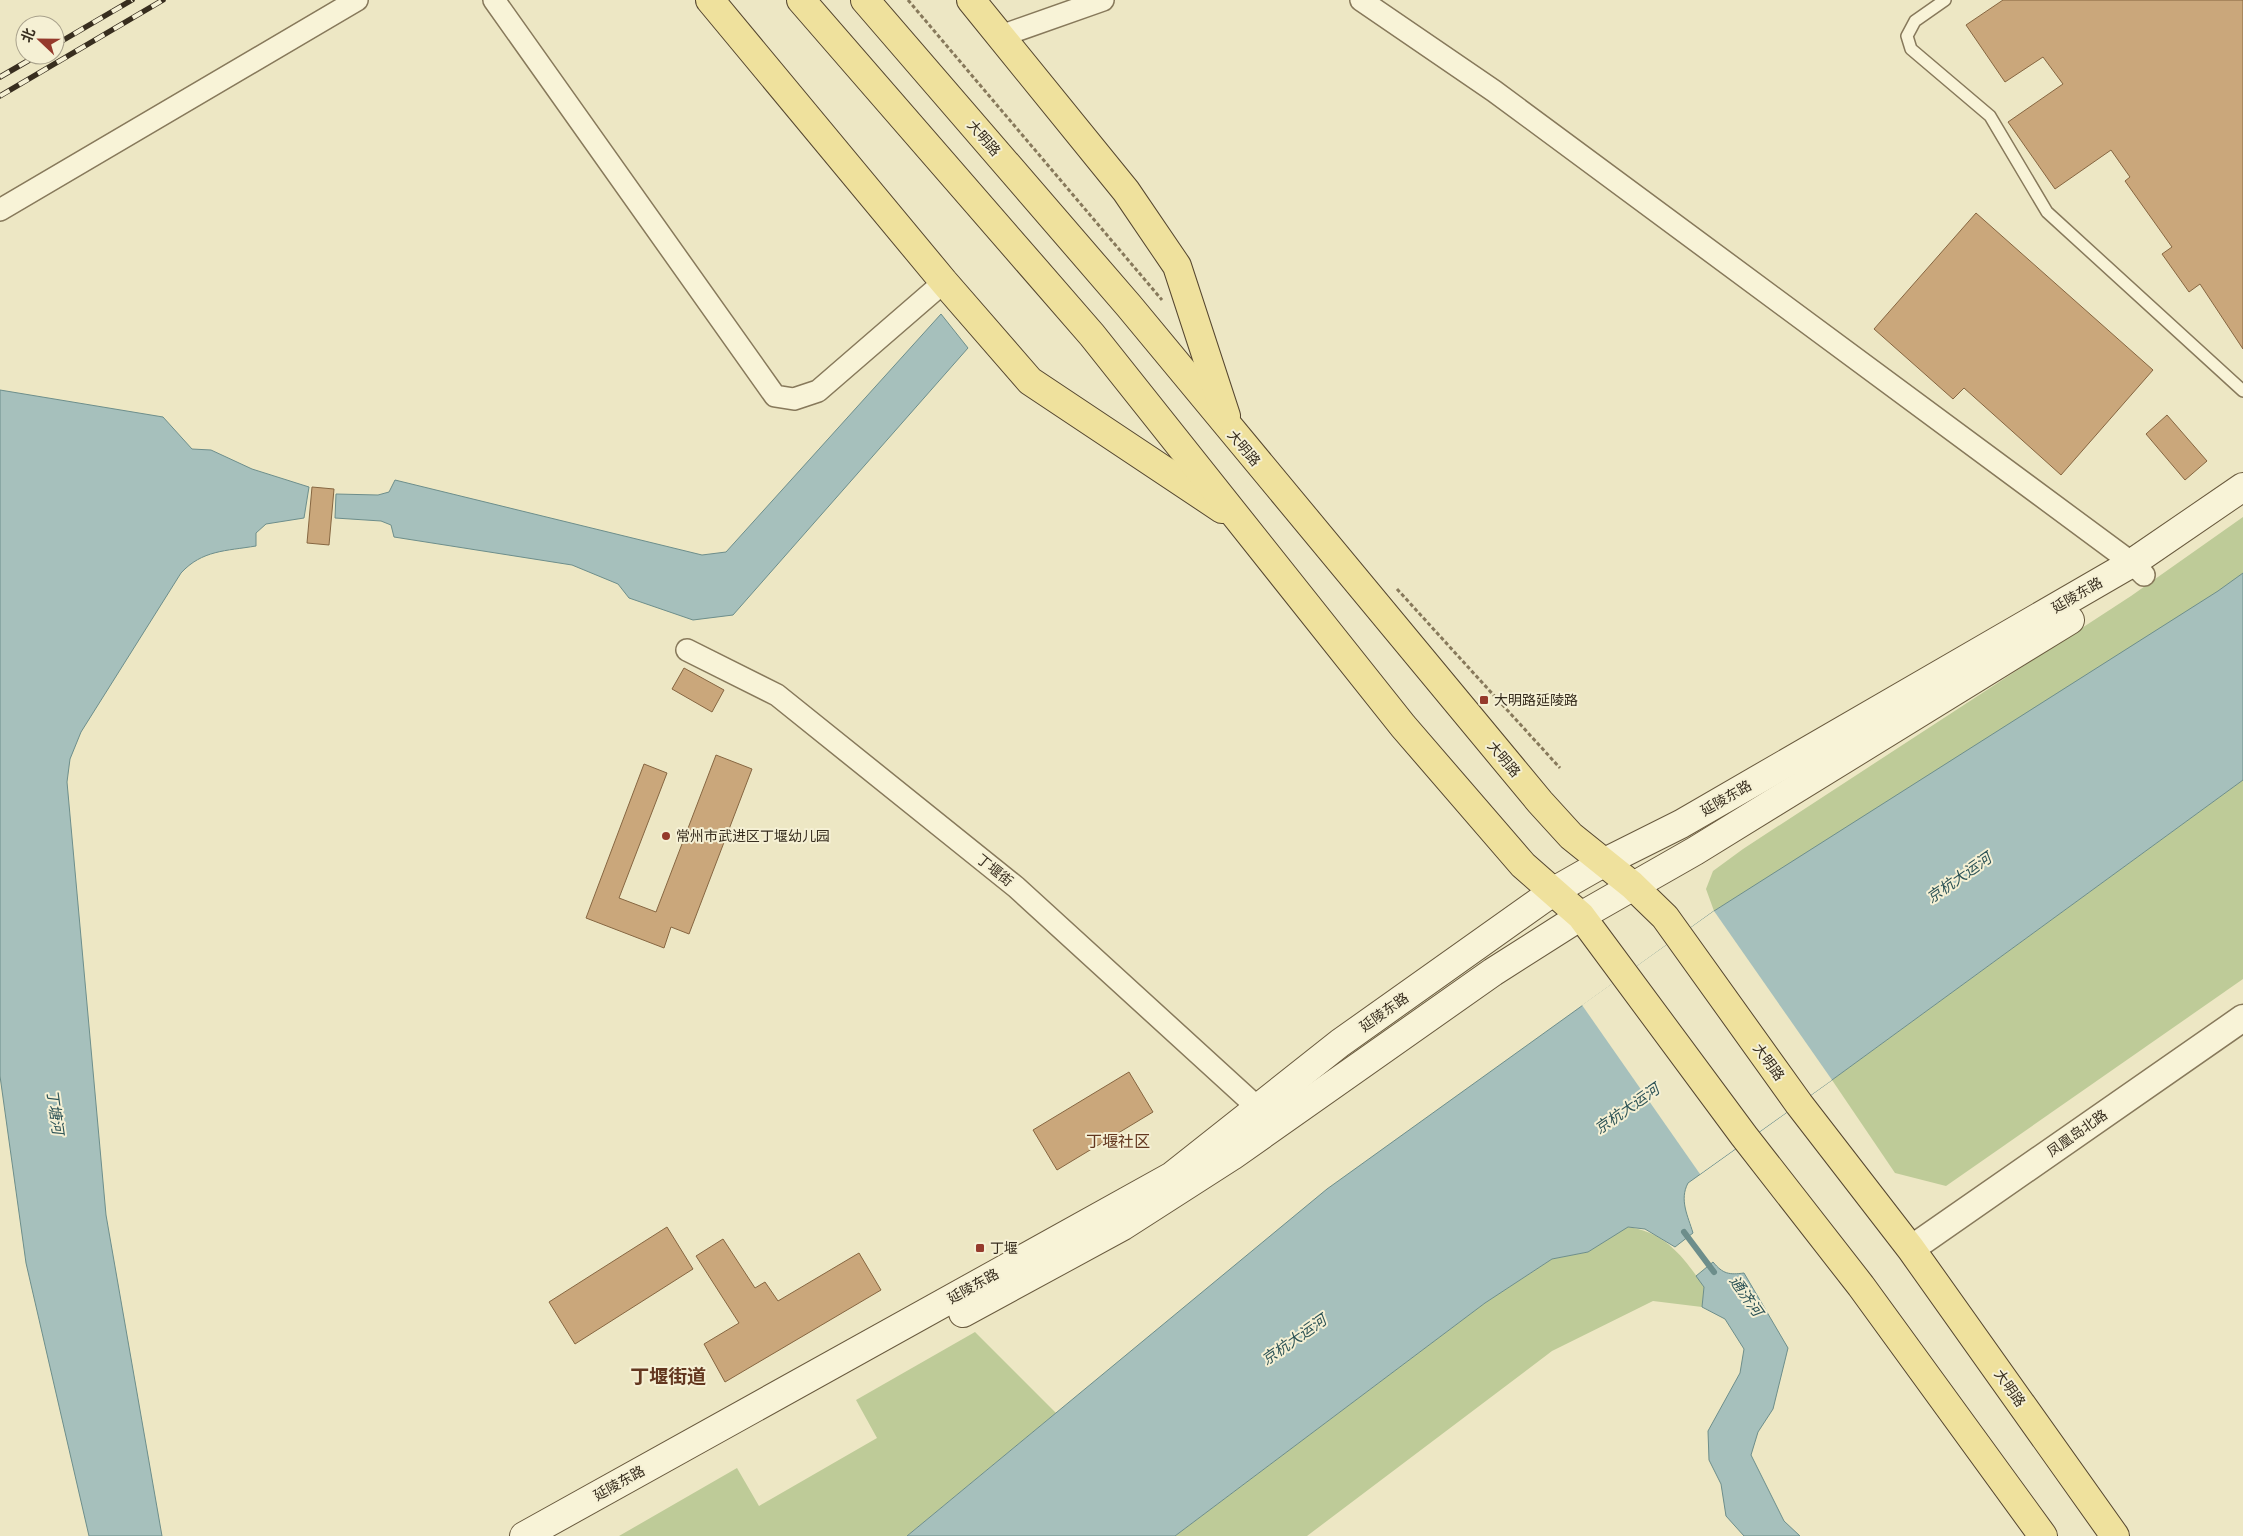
<svg xmlns="http://www.w3.org/2000/svg" width="2243" height="1536" font-family="'Crimson Pro','Noto Sans SC',serif">
<style>
.green{fill:#becb98}
.water{fill:#a6c0bc;stroke:#6d8e8b}
.pier{fill:#ede7c4}
.lines{fill:none;stroke-linecap:round;stroke-linejoin:round}
.stream{stroke:#6d8e8b;stroke-width:6}
.building{fill:#caa77b;stroke:#866641}
.service-casing{stroke:#87795b;stroke-width:14}
.minor-casing{stroke:#87795b;stroke-width:24}
.tertiary-casing{stroke:#87795b;stroke-width:29}
.secondary-casing{stroke:#695a3e;stroke-width:30}
.primary-casing{stroke:#55462f;stroke-width:30}
.path{stroke:#87795b;stroke-width:3;stroke-dasharray:4 2.5;stroke-linecap:butt}
.service{stroke:#f8f3d7;stroke-width:11}
.minor{stroke:#f8f3d7;stroke-width:21}
.tertiary{stroke:#f8f3d7;stroke-width:26}
.secondary{stroke:#f8f3d7;stroke-width:28}
.primary{stroke:#efe19d;stroke-width:28}
.rail-casing{stroke:#382e1f;stroke-width:5.5}
.rail{stroke:#f5f0d4;stroke-width:4;stroke-dasharray:11;stroke-linecap:butt}
.poi-dot{fill:#953a2c;stroke:#f5f0d4;stroke-width:2}
.labels{text-anchor:middle;dominant-baseline:central;stroke-width:4;stroke-linejoin:round;paint-order:stroke}
.street-label{font-size:14px;fill:#382e1f;stroke:#f5f0d4}
.poi-label{font-size:14px;fill:#382e1f;stroke:#f5f0d4;text-anchor:start}
.water-label{font-size:15px;font-style:italic;fill:#2e5457;stroke:#f5f0d4}
.quarter-label{font-size:16px;fill:#63371f;stroke:#f5f0d4}
.district-label{font-size:19px;font-weight:bold;fill:#63371f;stroke:#f5f0d4}
</style>
<rect width="100%" height="100%" fill="#ede7c4"/>
<g class="green">
<polygon points="2243,517 2243,578 2216,598 1714,911 1706,889 1713,871 1743,849 2131,596"/>
<polygon points="2243,780 2243,979 1946,1186 1895,1173 1832,1080"/>
<path d="M1627,1227c37,4 57,30 77,60l-2,20 -49,-6 -101,50 -245,185h-132l310,-233 67,-44 36,-7z"/>
<polygon points="975,1332 1056,1413 907,1536 619,1536 737,1468 759,1506 877,1438 856,1400"/>
</g>
<g class="water">
<polygon points="941,314 968,348 733,615 693,620 629,598 618,584 572,565 394,537 391,525 381,521 335,518 336,494 378,495 389,492 395,480 702,555 726,552"/>
<path d="M0,390l163,27 29,32 19,1 41,19 57,18 -5,31 -38,6 -10,9v13c-30,5 -54,4 -75,27l-100,159 -11,27 -3,23 39,433 56,321h-73l-63,-273 -26,-187z"/>
<path d="M2243,573v207l-411,300 -144,103c-9,17 0,33 5,50l-18,14 -30,-18 -17,-2 -40,25 -36,7 -67,44 -310,233h-268l420,-347 387,-278 504,-320z"/>
<path d="M1713,1262c10,12 16,13 31,11l44,75 -15,61 -15,23 -7,23 33,66 16,15h-56l-18,-20 -5,-32 -12,-24 -1,-29 32,-58 4,-24 -19,-30 -23,-12 2,-20 -8,-11z"/>
</g>
<polygon class="pier" points="1714,911 1832,1080 1700,1174 1582,1005"/>
<g class="lines">
<polyline class="stream" points="1684,1232 1714,1272"/>
</g>
<g class="building">
<polygon points="2003,0 2243,0 2243,349 2200,284 2189,292 2162,254 2172,247 2125,181 2130,177 2111,150 2055,189 2008,122 2063,84 2043,57 2005,82 1966,25"/>
<polygon points="1976,213 2153,370 2061,475 1964,388 1953,399 1874,329"/>
<polygon points="2167,415 2207,461 2185,480 2146,434"/>
<polygon points="312,487 334,489 329,545 307,543"/>
<polygon points="684,668 724,690 712,712 672,689"/>
<polygon points="716,755 752,769 689,934 671,927 664,948 586,918 644,764 667,773 619,898 656,912"/>
<polygon points="1129,1072 1153,1112 1057,1170 1033,1130"/>
<polygon points="667,1227 693,1269 575,1344 549,1302"/>
<polygon points="723,1239 755,1288 765,1282 778,1301 859,1253 881,1290 725,1382 704,1344 739,1323 696,1256"/>
</g>
<g class="lines">
<defs>
<polyline id="service" points="1945,0 1915,21 1907,36 1911,49 1990,116 2047,212 2243,391"/>
<g id="minor">
<polyline points="494,0 775,396 794,399 818,391 944,282"/>
<polyline points="1361,0 1494,91 2132,563 2144,575"/>
<polyline points="1001,36 1103,0"/>
<polyline points="0,210 357,0"/>
<polyline points="687,650 777,695 1016,887 1269,1118"/>
</g>
<polyline id="tertiary" points="1911,1249 2243,1018"/>
<g id="secondary">
<polyline points="963,1313 1123,1226 1232,1156 1493,972 1581,916 1695,851 2070,620"/>
<polyline points="524,1536 1172,1176 1340,1043 1554,891 1605,862 1681,824 2132,563 2243,487"/>
</g>
<g id="primary">
<polyline points="710,0 944,282 1030,381 1222,509"/>
<polyline points="801,0 1092,335 1403,726 1523,865 1581,916 1744,1136 1861,1286 2043,1536"/>
<polyline points="865,0 1129,306 1540,802 1571,836 1632,885 1665,917 1799,1104 1911,1249 2115,1536"/>
<polyline points="971,0 1126,191 1177,266 1226,416"/>
</g>
</defs>
<use href="#service" class="service-casing"/>
<use href="#minor" class="minor-casing"/>
<use href="#tertiary" class="tertiary-casing"/>
<use href="#secondary" class="secondary-casing"/>
<use href="#primary" class="primary-casing"/>
<g class="path">
<polyline points="908,0 1162,300"/>
<polyline points="1397,589 1560,768"/>
</g>
<use href="#service" class="service"/>
<use href="#minor" class="minor"/>
<use href="#tertiary" class="tertiary"/>
<use href="#secondary" class="secondary"/>
<use href="#primary" class="primary"/>
<defs>
<g id="rail">
<polyline points="55,45 132,0"/>
<polyline points="0,77 38,55"/>
<polyline points="0,96 163,0"/>
</g>
</defs>
<use href="#rail" class="rail-casing"/>
<use href="#rail" class="rail"/>
</g>
<g class="poi-dot">
<rect x="1479" y="695" width="10" height="10" rx="2.5"/>
<circle cx="666" cy="836" r="5"/>
<rect x="975" y="1243" width="10" height="10" rx="2.5"/>
</g>
<g class="labels">
<g class="street-label">
<text transform="translate(984 138) rotate(49)">大明路</text>
<text transform="translate(1244 448) rotate(50)">大明路</text>
<text transform="translate(2077 595) rotate(-30)">延陵东路</text>
<text transform="translate(1504 759) rotate(50)">大明路</text>
<text transform="translate(1726 798) rotate(-30)">延陵东路</text>
<text transform="translate(995 870) rotate(39)">丁堰街</text>
<text transform="translate(1384 1012) rotate(-35)">延陵东路</text>
<text transform="translate(1769 1062) rotate(54)">大明路</text>
<text transform="translate(2077 1133) rotate(-35)">凤凰岛北路</text>
<text transform="translate(973 1286) rotate(-29)">延陵东路</text>
<text transform="translate(2010 1388) rotate(55)">大明路</text>
<text transform="translate(619 1483) rotate(-29)">延陵东路</text>
</g>
<g class="poi-label">
<text x="1494" y="700">大明路延陵路</text>
<text x="676" y="836">常州市武进区丁堰幼儿园</text>
<text x="990" y="1248">丁堰</text>
</g>
<g class="water-label">
<text transform="translate(1959 878) rotate(-35)">京杭大运河</text>
<text transform="translate(1627 1109) rotate(-35)">京杭大运河</text>
<text transform="translate(55 1112) rotate(82)">丁塘河</text>
<text transform="translate(1746 1296) rotate(55)">通济河</text>
<text transform="translate(1294 1340) rotate(-35)">京杭大运河</text>
</g>
<g class="quarter-label">
<text x="1118" y="1141">丁堰社区</text>
</g>
<g class="district-label">
<text x="668" y="1376">丁堰街道</text>
</g>
</g>
<g transform="translate(40 40) rotate(292)"><circle r="24" fill="#f5f0d4" stroke="#a9a28c"/>
<path d="M0-4L9 19L0 12L-9 19Z" fill="#953a2c"/>
<text y="-8" font-size="14" font-weight="bold" text-anchor="middle" fill="#382e1f">北</text>
</g>
</svg>
